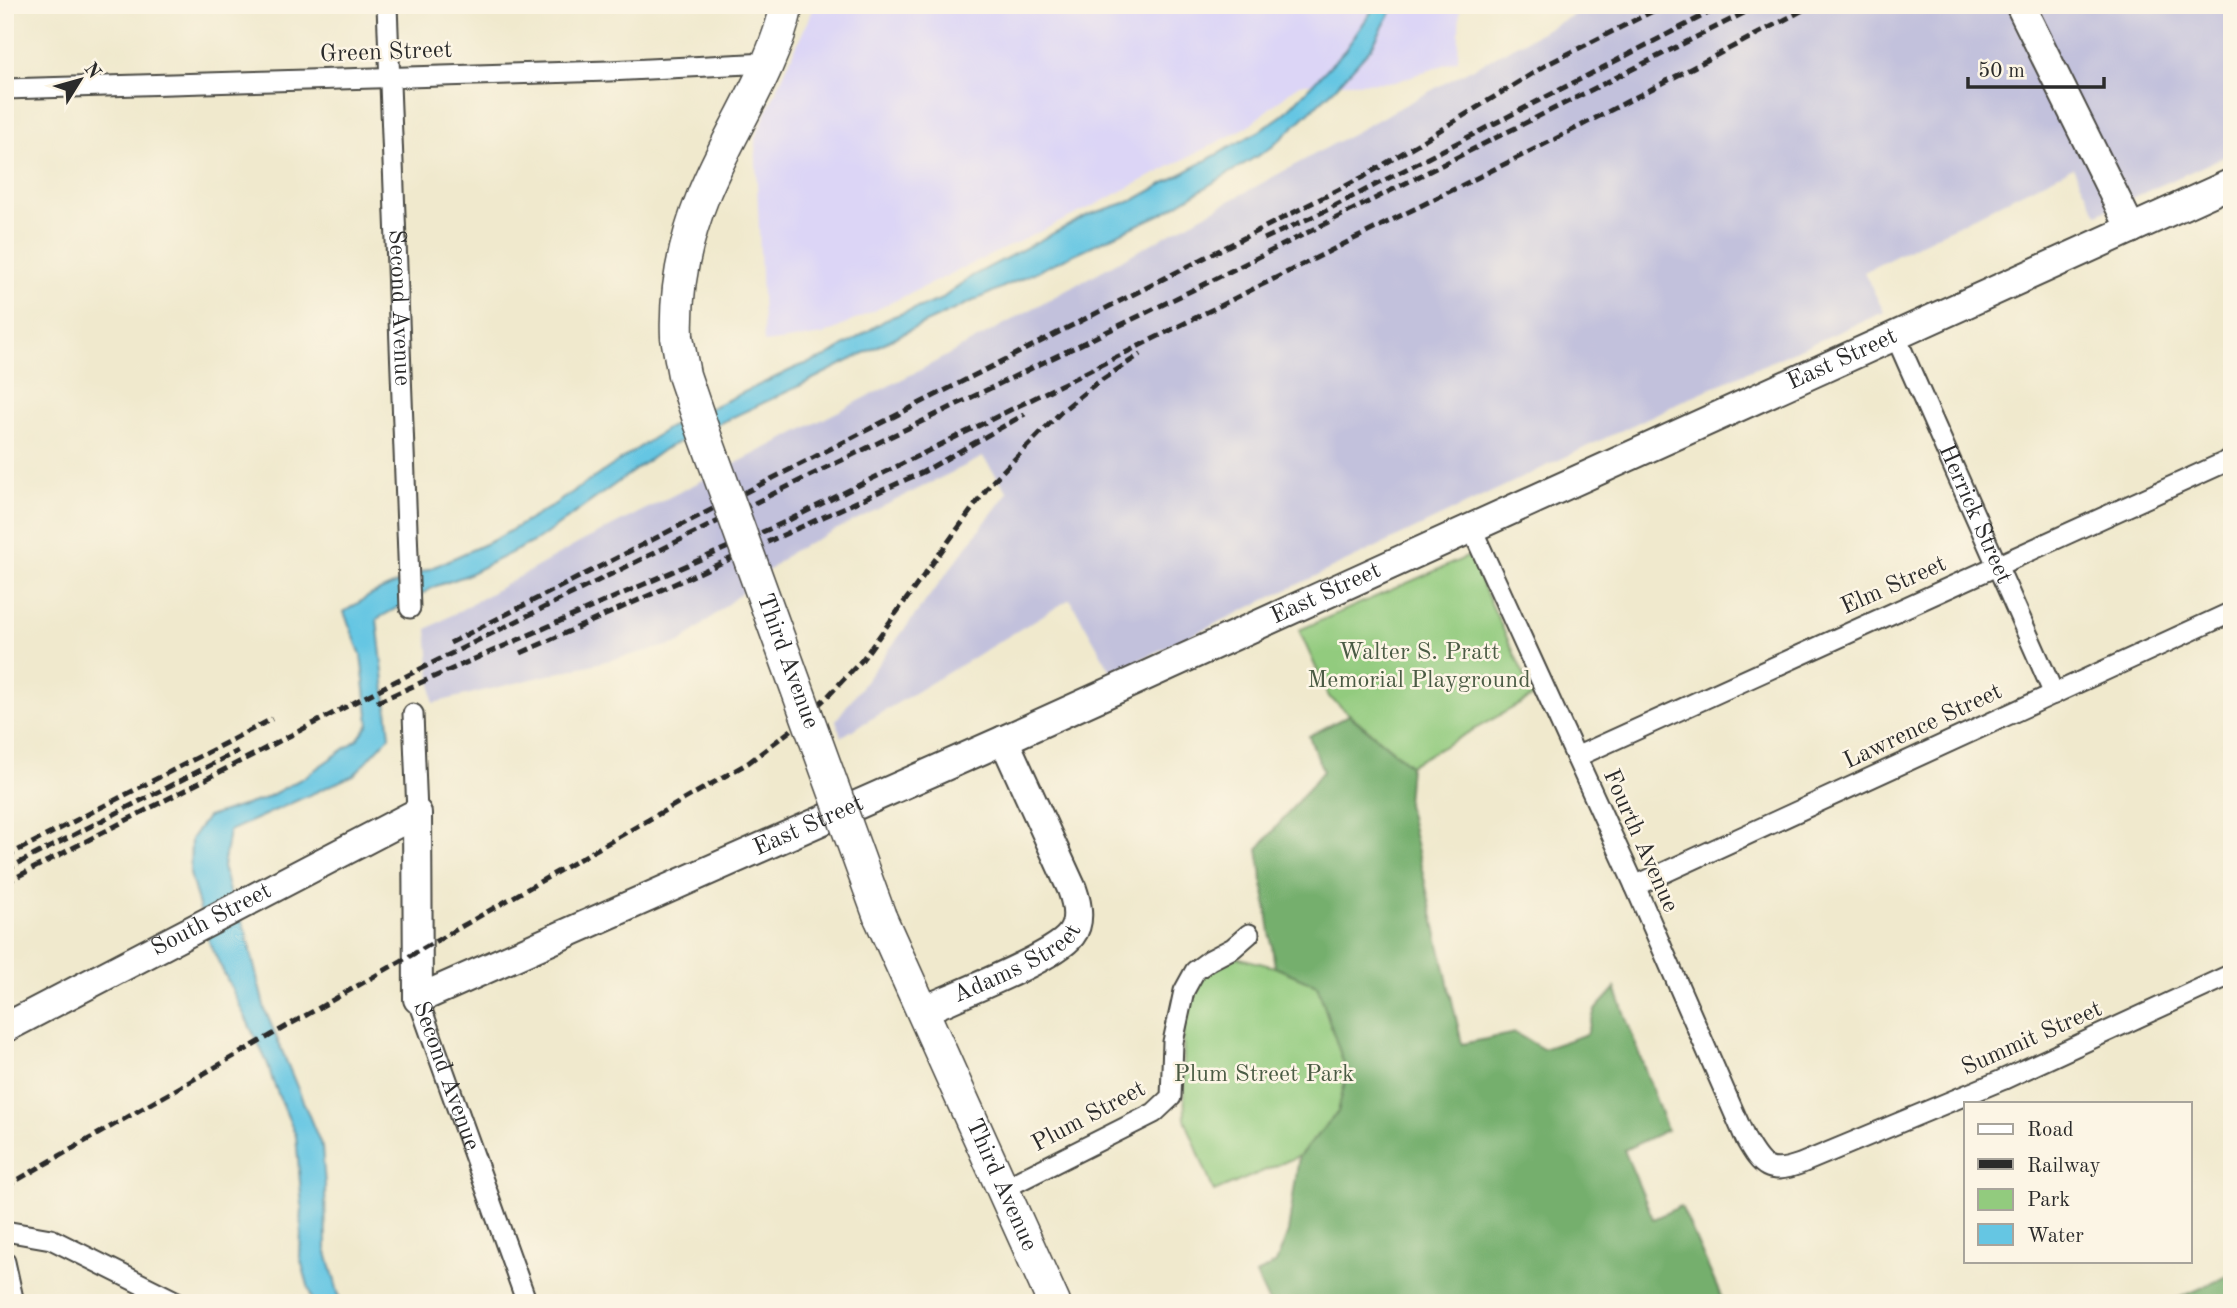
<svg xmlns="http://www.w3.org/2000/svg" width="2237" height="1308" font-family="'Old Standard TT',serif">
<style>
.built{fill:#dcd5f6}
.industrial{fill:#c2c1dc}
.green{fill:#92cb7e;stroke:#5e7b54;stroke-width:2}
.forest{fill:#75af6d;stroke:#506d4c;stroke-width:2}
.water{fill:#65c6e3;stroke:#487887;stroke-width:2}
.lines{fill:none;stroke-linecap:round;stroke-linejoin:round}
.street-casing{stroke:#494843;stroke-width:23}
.secondary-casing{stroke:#494843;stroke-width:32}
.primary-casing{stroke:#494843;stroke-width:35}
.street{stroke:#fff;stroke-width:19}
.secondary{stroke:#fff;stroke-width:28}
.primary{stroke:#fff;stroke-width:32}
.rail{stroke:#2b2b2b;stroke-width:5;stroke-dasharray:10 5;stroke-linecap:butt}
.primary-bridge-casing{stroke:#494843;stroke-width:35;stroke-linecap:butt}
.primary-bridge{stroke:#fff;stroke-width:32}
.labels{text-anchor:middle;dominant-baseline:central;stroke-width:5;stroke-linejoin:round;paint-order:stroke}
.street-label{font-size:24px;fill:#2b2b2b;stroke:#fcf5e5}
.park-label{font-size:24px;fill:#4a5b44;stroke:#fcf5e5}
</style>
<rect width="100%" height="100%" fill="#fcf5e5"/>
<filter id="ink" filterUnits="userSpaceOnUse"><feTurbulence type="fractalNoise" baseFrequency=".0143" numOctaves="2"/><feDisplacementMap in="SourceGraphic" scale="14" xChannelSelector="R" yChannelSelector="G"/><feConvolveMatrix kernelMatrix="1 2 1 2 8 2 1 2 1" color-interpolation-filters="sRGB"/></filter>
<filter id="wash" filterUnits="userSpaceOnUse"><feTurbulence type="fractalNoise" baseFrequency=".00686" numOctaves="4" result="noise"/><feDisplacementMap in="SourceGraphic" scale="28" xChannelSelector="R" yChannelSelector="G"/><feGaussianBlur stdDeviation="1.57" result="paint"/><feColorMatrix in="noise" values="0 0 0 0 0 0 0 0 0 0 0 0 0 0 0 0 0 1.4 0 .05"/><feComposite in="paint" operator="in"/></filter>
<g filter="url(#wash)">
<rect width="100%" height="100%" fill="#f0e9cd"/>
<polygon class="built" points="815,5 1460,5 1458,60 1395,82 1299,84 1247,127 1089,208 823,335 764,343 755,138"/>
<polygon class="industrial" points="1592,5 2232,5 2232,153 2097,214 2073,167 1864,272 1884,312 1704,391 1112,673 1070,599 841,737 836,720 1008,492 983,457 791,552 680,643 433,703 427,629 581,542 924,368 1445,83"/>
<g class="green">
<polygon points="1469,556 1534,696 1410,765 1329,697 1299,630"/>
<polygon points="1232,956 1275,967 1317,985 1347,1073 1338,1112 1299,1156 1214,1192 1185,1119 1183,1029 1187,1002 1201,975"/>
</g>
<g class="forest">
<polygon points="1349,715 1410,765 1407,804 1462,1044 1515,1033 1543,1049 1587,1034 1595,1010 1615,988 1667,1130 1624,1150 1653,1219 1681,1206 1724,1303 1269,1303 1256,1275 1276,1263 1288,1232 1299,1156 1338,1112 1347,1073 1317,985 1275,967 1258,849 1323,771 1309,736"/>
<polygon points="2232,1274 2232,1303 2168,1303"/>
</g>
<polygon class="water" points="1376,5 1395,5 1371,48 1335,88 1272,147 1163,213 906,332 795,388 664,449 539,539 465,576 436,586 377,619 390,736 354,775 229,831 223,867 230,896 245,928 265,1010 322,1147 325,1185 326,1249 341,1303 313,1303 300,1257 302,1206 296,1136 273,1082 267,1062 209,942 190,874 191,839 207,817 264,799 303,778 357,740 369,724 361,655 344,612 371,595 496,539 549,508 668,428 797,367 826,357 889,318 940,300 972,276 1088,215 1134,200 1258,132 1284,114 1345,50"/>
</g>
<g filter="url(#ink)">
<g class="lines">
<defs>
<g id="street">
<path id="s1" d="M387,5l23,603"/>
<polyline points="5,89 609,71 768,63"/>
<path id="s2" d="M1895,335l159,359"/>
<path d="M1471,527l164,359 111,254c16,28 23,35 54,24l202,-84 230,-106"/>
<polyline points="413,714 417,813"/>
<polyline points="1576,757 2232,459"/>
<polyline points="1635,886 2232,612"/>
<path id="s3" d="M418,999l109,304"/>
<polyline points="1003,1189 1154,1113 1171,1097 1173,1042 1184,991 1195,971 1210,960 1233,948 1249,934"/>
<polyline points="5,1231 51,1239 179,1303"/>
<polyline points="5,1262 14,1303"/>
</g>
<g id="secondary">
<polyline points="2020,5 2131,229"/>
<path id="s4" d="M922,1011c31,-14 132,-53 149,-76 10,-13 6,-32 1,-46l-68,-149"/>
<path id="s5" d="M5,1028l412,-215 1,186 586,-259 1228,-557"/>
</g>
<g id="primary">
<path d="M677,337c-2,-49 8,-96 26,-141 26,-65 69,-122 84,-191"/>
<path id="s6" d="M880,917l174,386"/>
</g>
</defs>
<use href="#street" class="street-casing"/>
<use href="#secondary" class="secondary-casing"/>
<use href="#primary" class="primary-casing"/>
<use href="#street" class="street"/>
<use href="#secondary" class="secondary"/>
<use href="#primary" class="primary"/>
<g class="rail">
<polyline points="1264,239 1323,212 1724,5"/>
<polyline points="450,643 1365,176 1548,64 1665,5"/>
<polyline points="521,653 923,472 1025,414"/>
<polyline points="377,702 785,522 1563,135 1813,5"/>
<polyline points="5,857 272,719"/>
<polyline points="5,870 238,751"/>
<polyline points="5,883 388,685 801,480 1201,286 1760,5"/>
<polyline points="5,1187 748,763 790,731 829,695 862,660 991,483 1062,411 1094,385 1141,354"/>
</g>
<defs>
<g id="primary-bridge">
<path id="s7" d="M677,337l7,38 16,47 180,495"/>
</g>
</defs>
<use href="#primary-bridge" class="primary-bridge-casing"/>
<use href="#primary-bridge" class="primary-bridge"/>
</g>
</g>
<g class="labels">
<g class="street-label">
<text transform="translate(386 53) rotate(-2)">Green Street</text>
<text stroke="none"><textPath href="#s1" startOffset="303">Second Avenue</textPath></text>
<text stroke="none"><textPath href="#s5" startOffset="2212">East Street</textPath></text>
<text stroke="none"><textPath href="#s2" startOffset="196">Herrick Street</textPath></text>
<text transform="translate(1894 586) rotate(-24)">Elm Street</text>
<text stroke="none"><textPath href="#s5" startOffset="1645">East Street</textPath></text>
<text stroke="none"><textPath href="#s7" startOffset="343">Third Avenue</textPath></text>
<text transform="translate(1923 727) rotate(-25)">Lawrence Street</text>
<text stroke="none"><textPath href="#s5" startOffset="1078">East Street</textPath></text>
<text transform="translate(1640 841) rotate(66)">Fourth Avenue</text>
<text stroke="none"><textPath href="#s5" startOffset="233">South Street</textPath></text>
<text stroke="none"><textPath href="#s4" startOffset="107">Adams Street</textPath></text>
<text transform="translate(2032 1039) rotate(-24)">Summit Street</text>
<text stroke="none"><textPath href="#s3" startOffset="82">Second Avenue</textPath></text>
<text transform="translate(1089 1117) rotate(-28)">Plum Street</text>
<text stroke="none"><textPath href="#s6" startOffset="294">Third Avenue</textPath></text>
</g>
<g class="park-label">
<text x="1419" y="653">Walter S. Pratt<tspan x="1419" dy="28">Memorial Playground</tspan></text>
<text x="1264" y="1075">Plum Street Park</text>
</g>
</g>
<rect width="2237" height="1308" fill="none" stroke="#fcf5e5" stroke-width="28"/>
<rect x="1964" y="1102" width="228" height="161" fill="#fcf5e5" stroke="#a8a49b" stroke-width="2"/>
<rect x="1978" y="1124" width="35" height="10" fill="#ffffff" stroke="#a8a49b" stroke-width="2"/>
<text x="2027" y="1136" font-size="21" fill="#2b2b2b">Road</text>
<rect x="1978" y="1159" width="35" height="10" fill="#2b2b2b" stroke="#a8a49b" stroke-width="2"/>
<text x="2027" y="1172" font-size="21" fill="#2b2b2b">Railway</text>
<rect x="1978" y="1189" width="35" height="21" fill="#92cb7e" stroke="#a8a49b" stroke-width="2"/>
<text x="2027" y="1206" font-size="21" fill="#2b2b2b">Park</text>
<rect x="1978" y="1224" width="35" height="21" fill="#65c6e3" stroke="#a8a49b" stroke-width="2"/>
<text x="2027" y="1242" font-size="21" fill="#2b2b2b">Water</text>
<g transform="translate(80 80) rotate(53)" stroke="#fcf5e5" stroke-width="5" paint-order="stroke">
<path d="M0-5L12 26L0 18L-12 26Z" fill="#2b2b2b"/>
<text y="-10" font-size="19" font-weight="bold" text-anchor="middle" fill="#2b2b2b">N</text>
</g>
<path d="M1968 77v10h136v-10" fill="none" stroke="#2b2b2b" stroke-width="3.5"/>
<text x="1978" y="77" font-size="21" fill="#2b2b2b" stroke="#fcf5e5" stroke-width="5" paint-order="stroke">50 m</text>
</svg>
